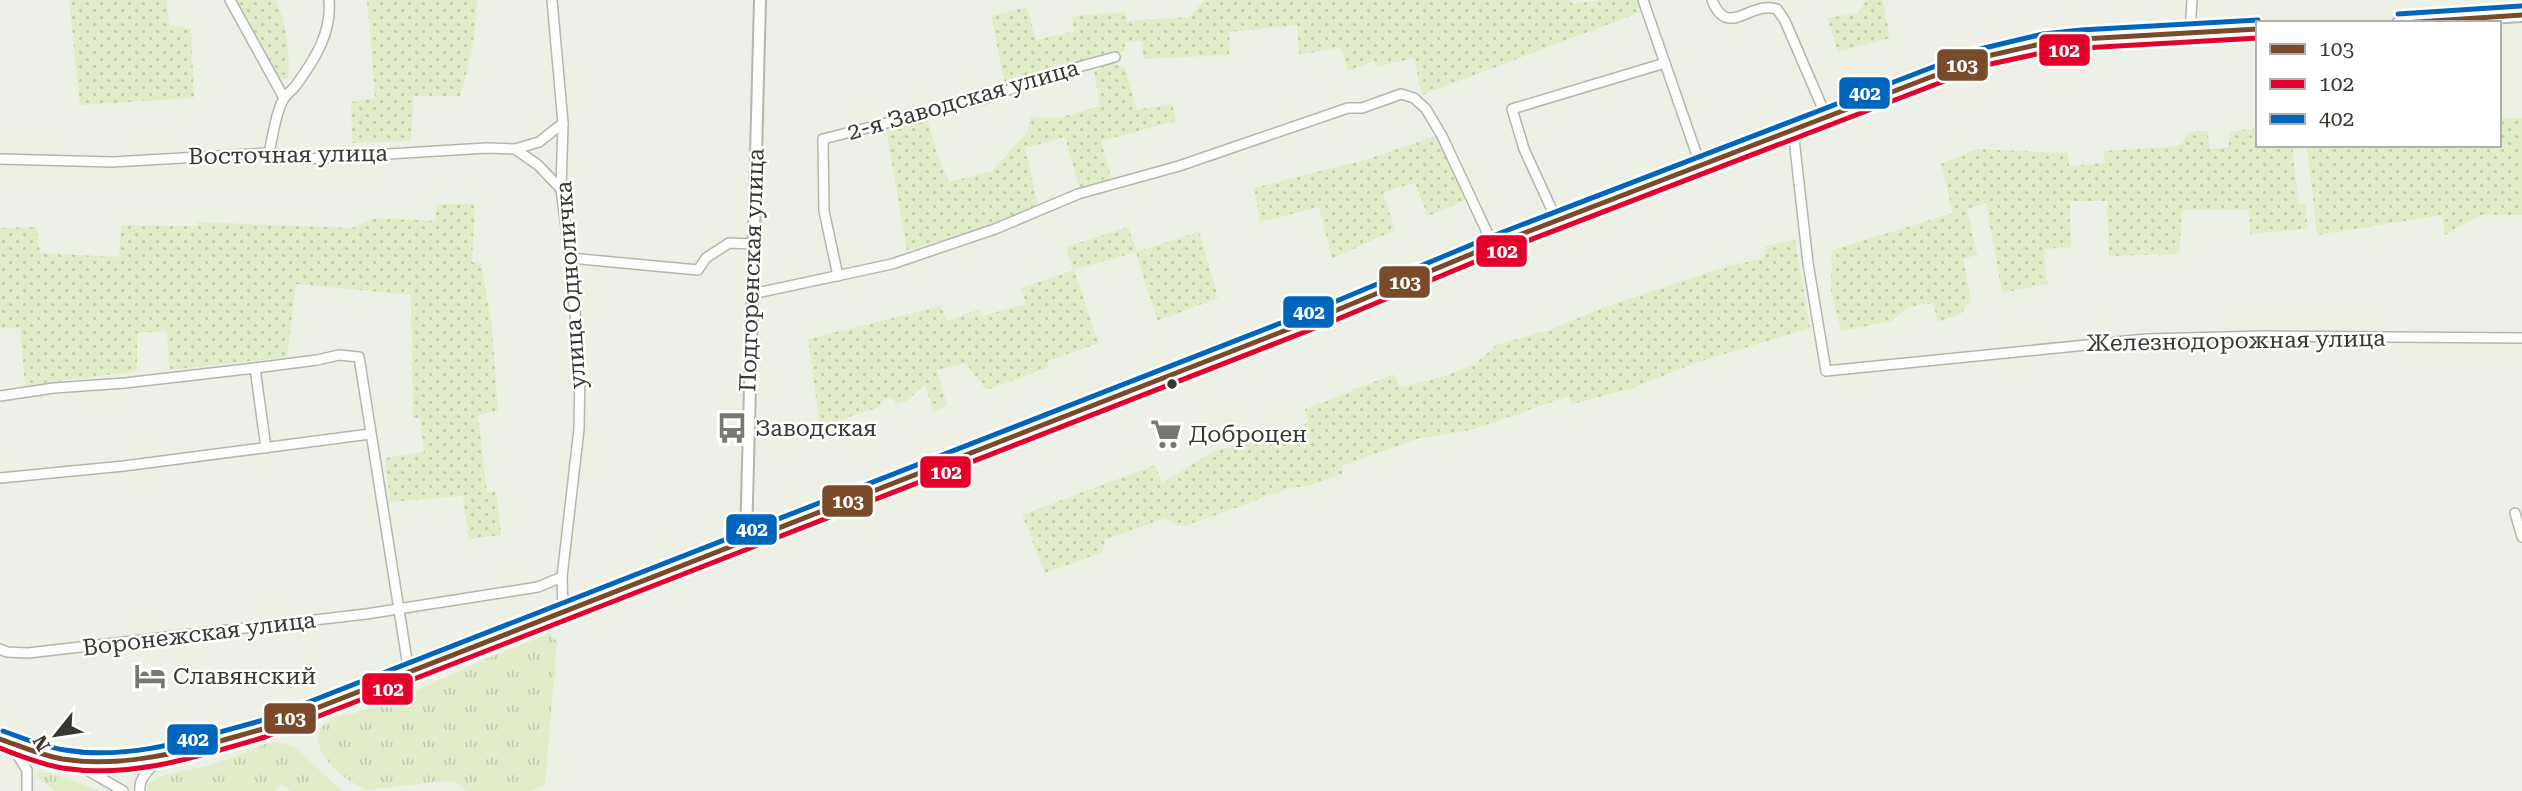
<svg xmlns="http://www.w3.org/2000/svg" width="2522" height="791" font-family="'Roboto Serif',serif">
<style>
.grass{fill:url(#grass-tufts)}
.garden{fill:url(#garden-dots)}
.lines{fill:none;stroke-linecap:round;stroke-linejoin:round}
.minor-casing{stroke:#b3b6ad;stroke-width:12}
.tertiary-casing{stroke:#b3b6ad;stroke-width:14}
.secondary-casing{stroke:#b3b6ad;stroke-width:16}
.minor{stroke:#fcfdfb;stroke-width:9}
.tertiary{stroke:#fcfdfb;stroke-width:10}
.secondary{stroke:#fcfdfb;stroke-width:12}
.bus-1-casing{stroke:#fff;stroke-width:10}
.bus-2-casing{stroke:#fff;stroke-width:10}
.bus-3-casing{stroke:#fff;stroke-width:10}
.bus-1{stroke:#7a4b2a;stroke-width:5}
.bus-2{stroke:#e4002b;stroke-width:5}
.bus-3{stroke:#0065bd;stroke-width:5}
.bus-dot{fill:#373931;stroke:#fff;stroke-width:2.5}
.labels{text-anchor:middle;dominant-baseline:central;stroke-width:5;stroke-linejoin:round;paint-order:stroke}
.street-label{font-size:23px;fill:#373931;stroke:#fff}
.poi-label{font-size:23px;fill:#373931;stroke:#fff;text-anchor:start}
.line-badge{stroke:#fff;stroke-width:2.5}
.badge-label{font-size:19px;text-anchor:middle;font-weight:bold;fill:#fff}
</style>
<defs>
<pattern id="grass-tufts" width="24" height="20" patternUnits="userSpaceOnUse" patternTransform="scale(1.75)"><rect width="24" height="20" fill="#e1edc9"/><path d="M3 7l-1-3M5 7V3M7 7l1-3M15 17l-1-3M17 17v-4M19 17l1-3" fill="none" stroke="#c2ccad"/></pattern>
<pattern id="garden-dots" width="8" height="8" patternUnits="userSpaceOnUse" patternTransform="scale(1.75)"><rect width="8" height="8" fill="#e1edc9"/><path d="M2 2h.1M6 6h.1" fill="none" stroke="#c2ccad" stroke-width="1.8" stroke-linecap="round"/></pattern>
</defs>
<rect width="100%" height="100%" fill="#edf1e5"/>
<g class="grass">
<path d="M550,633l7,9 -12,143 -15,6h-64l-11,-10h-9l-80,9c-20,-10 -52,-32 -48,-57 11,-19 28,-16 46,-23 37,-12 71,-28 106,-44 26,-12 54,-22 80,-33z"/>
<polygon points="277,742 295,747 342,791 290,791 282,784 275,791 147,791 148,784 160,776 211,765 268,743"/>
<polygon points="37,771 55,774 101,791 55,791 36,776"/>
</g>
<g class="garden">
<polygon points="69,0 167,0 169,25 191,29 194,98 80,105"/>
<path d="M236,0h40c10,25 15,52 12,79l-9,-2z"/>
<path d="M367,0h110c-1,34 -7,64 -17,96h-46l-3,45 -59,2 -1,-41 24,-4z"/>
<polygon points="1204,0 1571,0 1572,4 1599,0 1636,0 1640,12 1422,95 1414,58 1376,67 1374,61 1348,71 1341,47 1299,55 1297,25 1230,32 1229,55 1143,59 1142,41 1126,42 1125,51 1005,85 991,16 1027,7 1036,40 1074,31 1071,16 1125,12 1127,21 1189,17"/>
<polygon points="1867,0 1883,0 1890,38 1838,52 1827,18 1858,13"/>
<polygon points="1110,63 1125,68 1137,110 1172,103 1176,121 1101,141 1112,181 1080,190 1065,137 1025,148 1038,205 1005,221 907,251 886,129 927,117 937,154 949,182 992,171 1028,131 1030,117 1059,118 1100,106 1094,71"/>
<polygon points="2499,118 2522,118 2522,215 2481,215 2445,235 2442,215 2317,235 2307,145 2499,145"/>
<polygon points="2258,127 2258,145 2292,145 2299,204 2305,204 2308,229 2250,234 2249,210 2182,210 2179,254 2109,256 2107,201 2070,201 2071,247 2044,249 2047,284 2002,293 1986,203 1967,209 1977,255 1963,259 1971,300 1961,314 1938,322 1933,303 1909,307 1892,321 1841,331 1831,290 1832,250 1953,213 1941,164 1977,149 2068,153 2069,166 2105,163 2104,151 2181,146 2188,132 2208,131 2209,149 2229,147 2229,133"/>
<polygon points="1436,136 1466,200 1428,216 1415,183 1383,192 1395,230 1332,259 1319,207 1260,222 1254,188 1371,158"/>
<polygon points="437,204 475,204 472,262 481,264 492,326 498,411 478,415 487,492 496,491 501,535 469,539 463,496 390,502 385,458 424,452 420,418 413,418 411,295 296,284 287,357 169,370 167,331 137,333 137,371 25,386 20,328 0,328 0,228 37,227 40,253 119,257 121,225 197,226 198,222 352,228 373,218 435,221"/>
<polygon points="1128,227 1137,252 1199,231 1218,298 1157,321 1136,252 1074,270 1099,343 1048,361 1047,368 986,390 966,363 937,370 947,405 933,412 925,384 907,401 896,404 892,397 884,399 879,407 820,427 808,339 941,306 947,321 979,309 982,316 1026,304 1021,288 1073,270 1066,247"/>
<polygon points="1795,240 1810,328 1695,363 1633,388 1572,404 1569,396 1471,430 1417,439 1342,466 1342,474 1309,486 1290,488 1185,526 1177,526 1165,518 1105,540 1103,552 1045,573 1022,515 1155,465 1162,483 1214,451 1267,438 1308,423 1305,409 1394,374 1400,387 1448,375 1476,363 1497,345 1549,330 1605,307 1724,267 1764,258 1765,246"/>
</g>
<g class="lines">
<defs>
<g id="minor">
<polyline points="230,0 284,98"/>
<polyline points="552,0 563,123 561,189 570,258 580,366 579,429 562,577 563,612"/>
<polyline points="1643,0 1700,164"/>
<path d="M1712,0c16,40 38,0 65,9l8,12 41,95"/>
<polyline points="2190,32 2192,0"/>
<polyline points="1793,130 1808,263 1826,371 2146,339 2264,336 2522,338"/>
<polyline points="515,149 539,142 563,123"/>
<path d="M269,153c4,-17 6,-38 14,-53 3,-6 10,-10 14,-16 18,-25 35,-52 32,-84"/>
<polyline points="0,159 112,162 269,153 307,159 486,148 515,149 538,165 561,189"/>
<polyline points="1557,221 1524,149 1512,109 1665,63"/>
<polyline points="570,258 698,270 706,258 729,243 753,244"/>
<polyline points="838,276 824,211 823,139 986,98 1053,74 1115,57"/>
<polyline points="752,294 892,264 995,229 1078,194 1179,166 1348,108 1362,108 1401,94 1414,98 1426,109 1442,136 1493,245"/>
<polyline points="255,368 317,360 339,355 359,357 409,673"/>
<polyline points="0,396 54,388 125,383 255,368 266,448"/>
<polyline points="0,478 124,466 370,434"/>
<polyline points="2515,513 2522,537"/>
<polyline points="0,649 7,652 28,653 366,614 538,587 562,577"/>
<polyline points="9,742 27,770 27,791"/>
<polyline points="72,761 123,791"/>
<path d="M140,791c-2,-15 14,-26 24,-35"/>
</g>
<polyline id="tertiary" points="746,540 760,0"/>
<g id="secondary">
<polyline points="2399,23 2522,15"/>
<path d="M0,739c23,8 48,19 72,21 65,8 129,-14 191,-31l1067,-416 163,-68 490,-188 62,-14 37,-4 176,-10"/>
</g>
</defs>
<use href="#minor" class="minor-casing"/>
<use href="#tertiary" class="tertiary-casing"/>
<use href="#secondary" class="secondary-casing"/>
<use href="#minor" class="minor"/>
<use href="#tertiary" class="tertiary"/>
<use href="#secondary" class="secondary"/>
<defs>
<g id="bus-1">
<polyline points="2403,23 2522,15"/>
<path d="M0,739c20,7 40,16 62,20 68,11 136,-12 201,-30l1067,-416 163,-68 490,-188 62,-14 37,-4 176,-10"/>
</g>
<path id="bus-2" d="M0,748c20,8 41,16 62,20 69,11 138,-12 203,-31l1068,-416 163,-68 490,-188 60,-13 37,-4 175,-10"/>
<g id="bus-3">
<polyline points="2398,14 2521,6"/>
<path d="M3,731c20,7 40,16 62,19 66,11 132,-12 195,-29l1067,-416 163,-68 490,-188 63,-15 38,-4 177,-10"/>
</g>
</defs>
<use href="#bus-1" class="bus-1-casing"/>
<use href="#bus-2" class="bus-2-casing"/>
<use href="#bus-3" class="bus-3-casing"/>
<use href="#bus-1" class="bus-1"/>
<use href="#bus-2" class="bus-2"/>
<use href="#bus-3" class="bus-3"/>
</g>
<defs>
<symbol id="bus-bare" viewBox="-9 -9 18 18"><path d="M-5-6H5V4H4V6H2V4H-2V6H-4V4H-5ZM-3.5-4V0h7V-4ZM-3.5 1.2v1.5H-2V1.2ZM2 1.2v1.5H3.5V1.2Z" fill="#777970" stroke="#fff" stroke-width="2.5" paint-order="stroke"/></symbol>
<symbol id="supermarket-bare" viewBox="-9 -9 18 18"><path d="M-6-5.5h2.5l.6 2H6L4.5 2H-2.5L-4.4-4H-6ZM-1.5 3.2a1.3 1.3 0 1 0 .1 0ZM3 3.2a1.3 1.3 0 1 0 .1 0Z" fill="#777970" stroke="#fff" stroke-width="2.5" paint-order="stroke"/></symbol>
<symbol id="hotel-bare" viewBox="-9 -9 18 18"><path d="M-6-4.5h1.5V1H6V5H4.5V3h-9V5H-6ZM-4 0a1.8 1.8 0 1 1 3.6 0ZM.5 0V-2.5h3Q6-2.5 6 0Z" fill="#777970" stroke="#fff" stroke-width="2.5" paint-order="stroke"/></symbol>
</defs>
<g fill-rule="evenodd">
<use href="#bus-bare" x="710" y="406" width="44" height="44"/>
<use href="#supermarket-bare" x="1144" y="412" width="44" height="44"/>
<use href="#hotel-bare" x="128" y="654" width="44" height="44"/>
</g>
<circle class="bus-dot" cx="1172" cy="384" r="6"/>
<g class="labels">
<g class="street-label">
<text transform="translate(963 100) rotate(-16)">2-я Заводская улица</text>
<text transform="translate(288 155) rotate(-1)">Восточная улица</text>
<text transform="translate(752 270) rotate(-88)">Подгоренская улица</text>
<text transform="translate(571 285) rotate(-94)">улица Одноличка</text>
<text transform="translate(2236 341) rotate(-1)">Железнодорожная улица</text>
<text transform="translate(199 634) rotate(-7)">Воронежская улица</text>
</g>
<g class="poi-label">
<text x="755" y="428">Заводская</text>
<text x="1189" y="434">Доброцен</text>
<text x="173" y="676">Славянский</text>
</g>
</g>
<g class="line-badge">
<rect x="2038" y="33" width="53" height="34" rx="7" fill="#e4002b"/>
<rect x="1936" y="48" width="53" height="34" rx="7" fill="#7a4b2a"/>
<rect x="1838" y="76" width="53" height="34" rx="7" fill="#0065bd"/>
<rect x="1475" y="234" width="53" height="34" rx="7" fill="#e4002b"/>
<rect x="1378" y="265" width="53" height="34" rx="7" fill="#7a4b2a"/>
<rect x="1282" y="295" width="53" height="34" rx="7" fill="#0065bd"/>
<rect x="919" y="455" width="53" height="34" rx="7" fill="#e4002b"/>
<rect x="821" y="484" width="53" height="34" rx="7" fill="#7a4b2a"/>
<rect x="725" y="513" width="53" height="33" rx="7" fill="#0065bd"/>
<rect x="361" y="672" width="53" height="34" rx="7" fill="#e4002b"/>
<rect x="263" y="702" width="54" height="33" rx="7" fill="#7a4b2a"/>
<rect x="166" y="723" width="53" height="33" rx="7" fill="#0065bd"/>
</g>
<g class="badge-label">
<text x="2064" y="57">102</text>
<text x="1962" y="72">103</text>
<text x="1865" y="100">402</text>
<text x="1502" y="258">102</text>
<text x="1405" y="289">103</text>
<text x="1309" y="319">402</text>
<text x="946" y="479">102</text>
<text x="848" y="508">103</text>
<text x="752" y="536">402</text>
<text x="388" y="696">102</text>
<text x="290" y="725">103</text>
<text x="193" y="746">402</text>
</g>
<rect x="2256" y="21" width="245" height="126" fill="#ffffff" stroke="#afb0ad" stroke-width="2"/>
<rect x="2270" y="44" width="35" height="10" fill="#7a4b2a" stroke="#afb0ad" stroke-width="2"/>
<text x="2319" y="56" font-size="21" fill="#373931">103</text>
<rect x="2270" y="79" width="35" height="10" fill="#e4002b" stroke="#afb0ad" stroke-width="2"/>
<text x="2319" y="91" font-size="21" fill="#373931">102</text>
<rect x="2270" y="114" width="35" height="10" fill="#0065bd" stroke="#afb0ad" stroke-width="2"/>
<text x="2319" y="126" font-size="21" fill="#373931">402</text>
<g transform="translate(56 735) rotate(240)" stroke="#ffffff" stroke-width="5" paint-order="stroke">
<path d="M0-5L12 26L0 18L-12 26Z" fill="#373931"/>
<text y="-10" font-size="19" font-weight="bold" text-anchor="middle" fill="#373931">N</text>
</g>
</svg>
